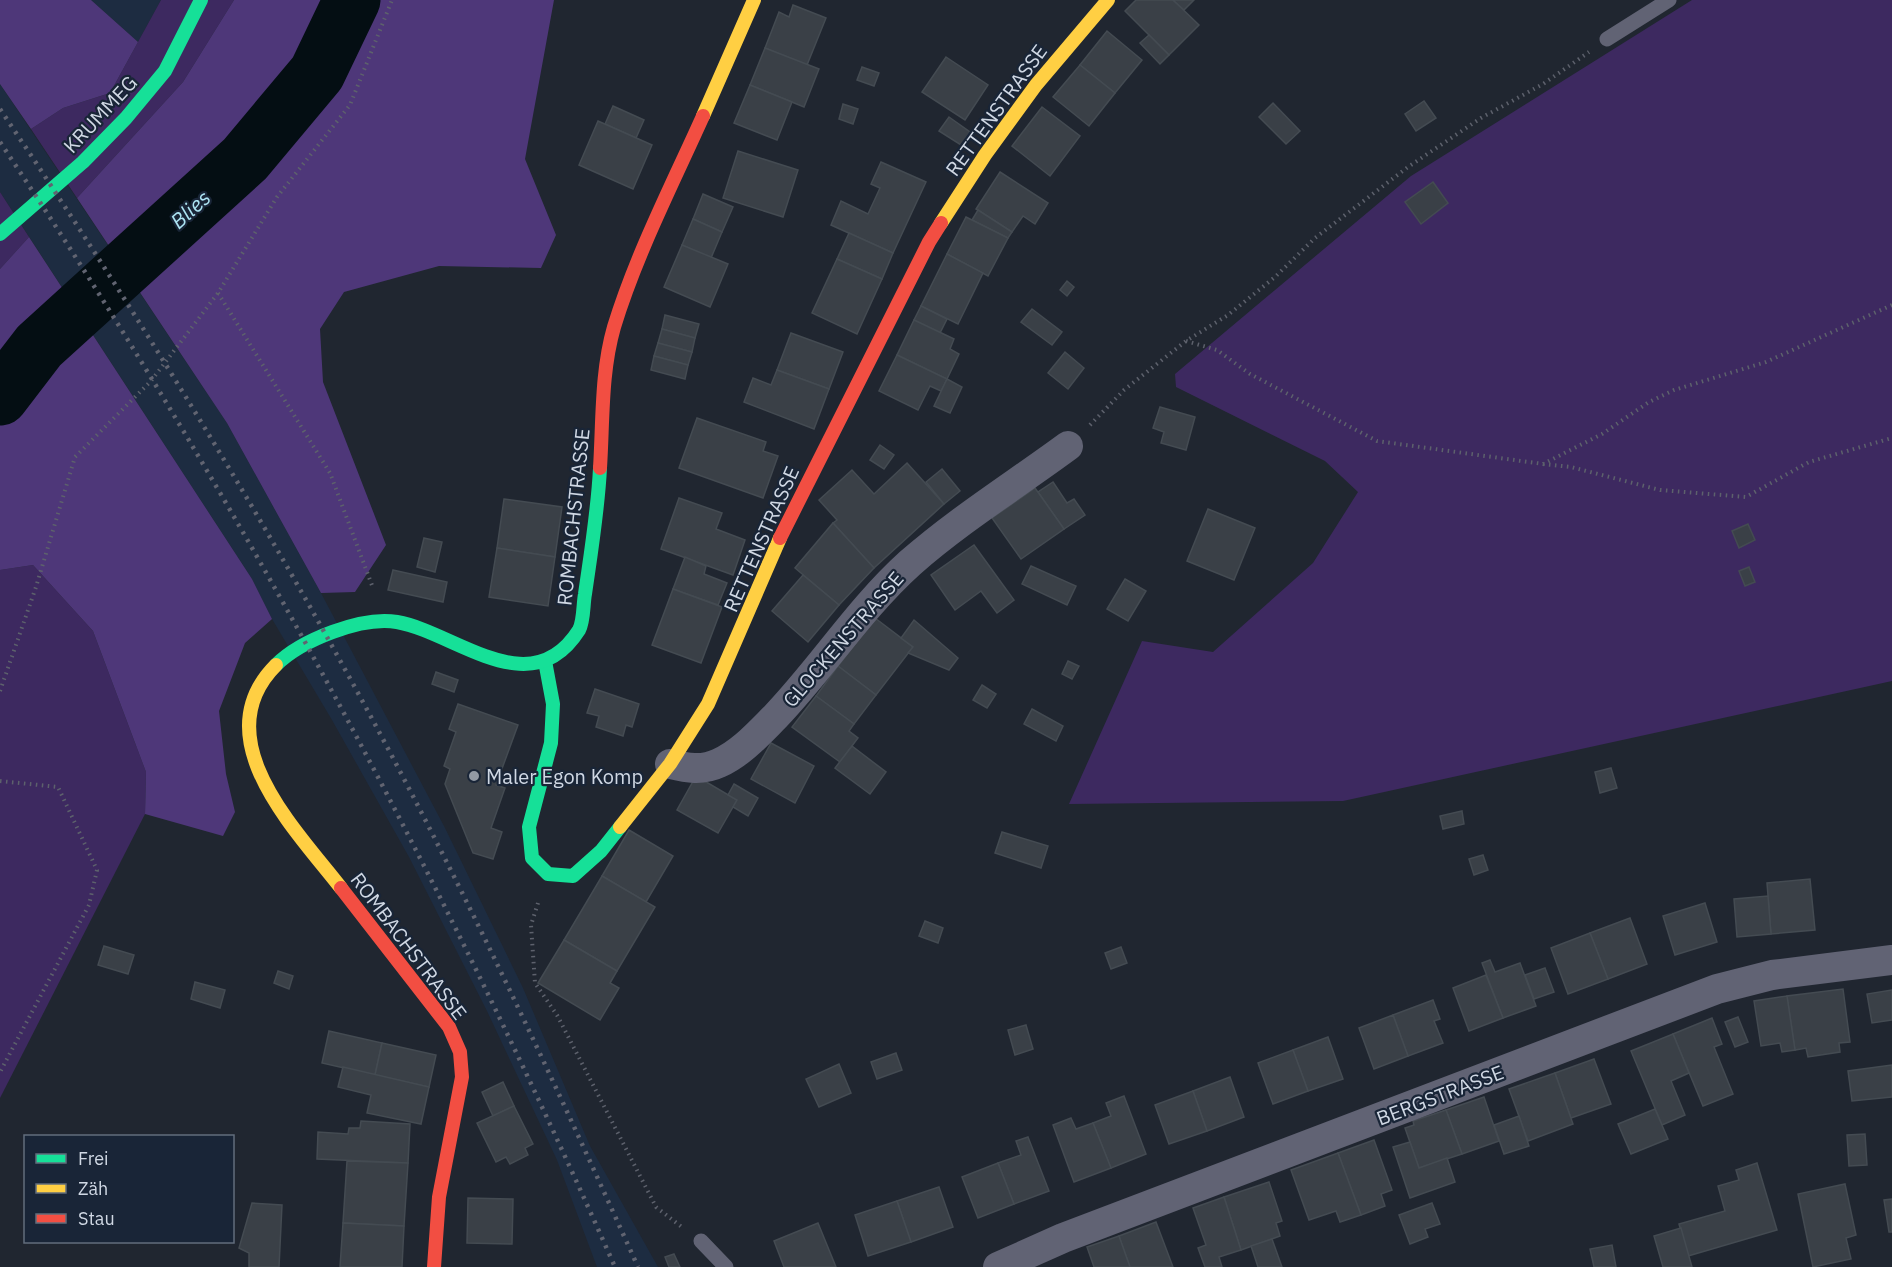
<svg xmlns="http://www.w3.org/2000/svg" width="1892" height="1267" font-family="'IBM Plex Sans',sans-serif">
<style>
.built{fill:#1d2c41}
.green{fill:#3d2960}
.forest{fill:#4e3779}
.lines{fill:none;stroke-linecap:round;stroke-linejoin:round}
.river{stroke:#040e13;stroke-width:57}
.building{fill:#3a4047;stroke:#444b52;stroke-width:1.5}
.path{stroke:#5d616c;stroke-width:4;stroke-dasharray:1.5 4.5;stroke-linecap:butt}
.lane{stroke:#616374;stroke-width:15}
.street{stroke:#616374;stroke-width:30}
.fast{stroke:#16e098;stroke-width:14}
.slow{stroke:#ffcf43;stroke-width:14}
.jam{stroke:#f24e42;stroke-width:14}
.rail{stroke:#616471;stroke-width:4.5;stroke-dasharray:3 6;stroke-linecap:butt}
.poi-dot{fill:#929aa5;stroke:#192537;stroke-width:2}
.labels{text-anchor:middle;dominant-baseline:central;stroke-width:4.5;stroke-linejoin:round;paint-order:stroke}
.street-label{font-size:20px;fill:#d0d8e4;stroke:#192537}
.poi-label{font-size:20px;fill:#d0d8e4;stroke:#192537;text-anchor:start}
.water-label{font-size:21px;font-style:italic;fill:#ade4f3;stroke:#192537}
</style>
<rect width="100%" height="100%" fill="#202630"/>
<g class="built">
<polygon points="91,0 161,0 138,42"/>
<polygon points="0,84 227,423 321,593 445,828 523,988 590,1146 658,1267 597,1267 557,1160 487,1011 409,857 332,720 272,619 252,579 0,192"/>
</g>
<g class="green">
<polygon points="161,0 234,0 183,82 77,198 31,129 63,108 110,93"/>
<polygon points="1692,0 1892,0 1892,681 1343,801 1069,804 1142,641 1213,652 1313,563 1358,492 1325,461 1176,387 1175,374 1411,176"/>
<polygon points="0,192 29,237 0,269"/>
<polygon points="33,565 93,631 146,772 145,814 0,1098 0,570"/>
</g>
<g class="forest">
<polygon points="0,0 91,0 138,42 110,93 63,108 31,129 0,84"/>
<polygon points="234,0 554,0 525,159 556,235 541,268 439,266 344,292 320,329 323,382 386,545 355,592 321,593 227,423 77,198 183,82"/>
<polygon points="29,237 252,579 272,619 245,643 219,711 226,774 235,812 223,836 145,814 146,772 93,631 33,565 0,570 0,269"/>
</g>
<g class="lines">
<polyline class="river" points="0,397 39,346 245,159 317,73 352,0"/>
</g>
<g class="building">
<polygon points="1136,0 1173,0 1199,25 1169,55 1125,11"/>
<polygon points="1173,0 1194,0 1184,10"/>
<polygon points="793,5 826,18 807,65 765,48 779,12 789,17"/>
<polygon points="1107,31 1142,60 1115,93 1080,65"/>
<polygon points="1149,35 1169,55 1160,64 1140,43"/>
<polygon points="765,48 819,69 804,107 750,85"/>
<polygon points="946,57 988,85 965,120 922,92"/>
<polygon points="1080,65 1115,93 1089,126 1053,97"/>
<polygon points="862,67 879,73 874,86 857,80"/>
<polygon points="750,85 792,102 777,140 734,123"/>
<polygon points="1424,101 1436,118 1416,131 1405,114"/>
<polygon points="1273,103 1300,131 1286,144 1259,117"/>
<polygon points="843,104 858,109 853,124 839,119"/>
<polygon points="613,106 644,120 636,138 605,124"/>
<polygon points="1042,107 1080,136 1050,176 1012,146"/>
<polygon points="949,117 970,132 961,145 939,131"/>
<polygon points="598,121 652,145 633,189 579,165"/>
<polygon points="738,151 798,170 783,217 723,198"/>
<polygon points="881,162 926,182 893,253 831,225 841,201 868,214 880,188 871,184"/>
<polygon points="1000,172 1048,203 1035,224 1023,216 1012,232 976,209"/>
<polygon points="1433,182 1448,203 1421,224 1405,202"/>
<polygon points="703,194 733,207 722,232 693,219"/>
<polygon points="978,210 1012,232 1008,238 972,220"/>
<polygon points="966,217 1008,238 988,276 947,254"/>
<polygon points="693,219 722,232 711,258 682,245"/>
<polygon points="849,233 893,253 882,279 837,259"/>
<polygon points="682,245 728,264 710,307 664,287"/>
<polygon points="947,254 983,273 958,324 921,306"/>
<polygon points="837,259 882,279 857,334 812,313"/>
<polygon points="1067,281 1074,287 1067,296 1060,290"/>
<polygon points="921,306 947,319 940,333 914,320"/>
<polygon points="1032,309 1062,332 1052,345 1021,322"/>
<polygon points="665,315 699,324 695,338 662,329"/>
<polygon points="914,320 954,339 950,349 959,354 947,379 897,355"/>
<polygon points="662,329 695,338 692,352 658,343"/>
<polygon points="791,333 843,352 829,389 777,370"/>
<polygon points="658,343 692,352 688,365 654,356"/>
<polygon points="1065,352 1084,368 1068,389 1048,373"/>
<polygon points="897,355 947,379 941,391 930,386 918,410 879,391"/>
<polygon points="654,356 688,365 685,379 651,370"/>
<polygon points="777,370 829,389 814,429 744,402 753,378 771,385"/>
<polygon points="947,379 962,387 950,413 934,406"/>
<polygon points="1160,407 1195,417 1186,450 1161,443 1164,432 1153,428"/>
<polygon points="697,418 766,442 763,451 778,456 763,498 679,468"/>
<polygon points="880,445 894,455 884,469 870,460"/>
<polygon points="907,463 944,504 874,568 833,523 837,520 819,500 852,470 874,494"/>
<polygon points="942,469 960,491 944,504 926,482"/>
<polygon points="1053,482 1067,503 1074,499 1085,515 1064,529 1038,492"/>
<polygon points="1035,488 1064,529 1021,559 992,518"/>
<polygon points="679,498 722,513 716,529 745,540 733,575 661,549"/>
<polygon points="504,499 562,507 555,557 497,548"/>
<polygon points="1208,509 1255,528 1234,580 1187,561"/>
<polygon points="833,523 874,568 839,605 795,568"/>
<polygon points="1748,524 1755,540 1739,548 1732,531"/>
<polygon points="424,538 442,542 435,572 417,567"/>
<polygon points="974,545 1014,600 997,613 981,591 955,610 931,575"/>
<polygon points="497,548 555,557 548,606 489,597"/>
<polygon points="685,557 706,566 704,574 727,583 718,605 673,589"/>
<polygon points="1031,566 1076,586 1067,605 1022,584"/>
<polygon points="1749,567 1755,582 1745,586 1739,571"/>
<polygon points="393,570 447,582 443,602 388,590"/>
<polygon points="803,575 839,605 808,642 772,611"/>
<polygon points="1125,579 1146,591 1128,621 1107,609"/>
<polygon points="673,589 722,607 701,663 652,645"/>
<polygon points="875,618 913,647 876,695 838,666"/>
<polygon points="914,620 958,658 949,670 908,653 913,647 901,638"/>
<polygon points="1068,661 1079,666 1072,679 1062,674"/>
<polygon points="838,666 876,695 854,724 816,696"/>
<polygon points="436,672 458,680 454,692 432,684"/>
<polygon points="982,685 996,694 987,708 973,700"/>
<polygon points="595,689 639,704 632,727 626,725 623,736 596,727 599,716 587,713"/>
<polygon points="816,696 854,724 849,731 858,738 840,762 792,727"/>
<polygon points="458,704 518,725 496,785 505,788 491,828 502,832 493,859 473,853 445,784 450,769 444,766 456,732 449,729"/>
<polygon points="1032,709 1063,726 1056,741 1024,724"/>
<polygon points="771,743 814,766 795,803 751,779"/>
<polygon points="852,746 886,772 870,794 835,768"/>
<polygon points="1611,768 1617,788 1600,793 1595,772"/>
<polygon points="696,776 737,800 718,833 677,810"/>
<polygon points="734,784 758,798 748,816 733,807 737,800 728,795"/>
<polygon points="1462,811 1464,824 1443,829 1440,816"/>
<polygon points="629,830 673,856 646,902 602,876"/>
<polygon points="1002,832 1048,846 1041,868 995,853"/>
<polygon points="1483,855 1488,870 1474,875 1469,859"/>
<polygon points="602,876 655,907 617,971 564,940"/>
<polygon points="1810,879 1815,930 1771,934 1767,883"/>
<polygon points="1768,896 1771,934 1737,937 1734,899"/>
<polygon points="1705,903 1717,942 1675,955 1663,916"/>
<polygon points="1630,918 1647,964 1608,979 1590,933"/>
<polygon points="925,921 943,928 938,943 919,936"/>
<polygon points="1590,933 1608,979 1568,994 1551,948"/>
<polygon points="564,940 617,971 610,983 619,988 600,1020 538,983"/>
<polygon points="104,946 134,955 128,974 98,965"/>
<polygon points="1121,947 1127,963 1111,969 1105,953"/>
<polygon points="1490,960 1495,972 1520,963 1536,1006 1503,1018 1482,963"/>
<polygon points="1545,968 1554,992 1534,999 1525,975"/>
<polygon points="278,971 293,976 289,989 274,983"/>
<polygon points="1486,975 1503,1018 1469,1031 1453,988"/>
<polygon points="195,982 225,990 220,1008 191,999"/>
<polygon points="1843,989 1850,1042 1839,1043 1840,1052 1808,1057 1806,1048 1795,1050 1787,996"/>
<polygon points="1892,990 1892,1020 1872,1023 1867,994"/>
<polygon points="1787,996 1795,1050 1782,1052 1780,1043 1761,1046 1754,1001"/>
<polygon points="1433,1000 1440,1019 1434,1021 1443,1043 1408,1056 1393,1015"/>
<polygon points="1393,1015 1408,1056 1374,1069 1359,1028"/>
<polygon points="1738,1017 1748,1042 1735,1047 1725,1022"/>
<polygon points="1712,1018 1722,1044 1714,1047 1733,1094 1703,1106 1673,1034"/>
<polygon points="1026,1025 1033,1049 1015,1055 1008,1030"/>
<polygon points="329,1031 382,1043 375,1075 322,1063"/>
<polygon points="1673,1034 1689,1073 1671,1081 1685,1115 1662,1125 1631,1051"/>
<polygon points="1328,1037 1343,1079 1308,1091 1293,1050"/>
<polygon points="382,1043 436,1055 429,1087 375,1075"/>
<polygon points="1293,1050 1308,1091 1273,1104 1258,1063"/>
<polygon points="896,1053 902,1070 877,1079 871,1062"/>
<polygon points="1594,1059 1611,1104 1571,1118 1555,1073"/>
<polygon points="839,1064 851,1093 819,1107 806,1079"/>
<polygon points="1892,1065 1892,1097 1852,1101 1848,1071"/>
<polygon points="343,1067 429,1087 421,1124 367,1113 371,1095 338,1087"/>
<polygon points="1555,1073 1573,1124 1528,1141 1509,1089"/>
<polygon points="1230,1077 1244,1117 1207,1131 1193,1091"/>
<polygon points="503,1082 514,1106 493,1116 482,1092"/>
<polygon points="1193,1091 1207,1131 1169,1144 1155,1105"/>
<polygon points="1124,1096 1146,1154 1111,1168 1093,1123 1111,1116 1106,1103"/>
<polygon points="1484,1097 1499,1141 1462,1154 1446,1110"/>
<polygon points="514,1106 533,1144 525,1148 528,1155 510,1164 506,1157 496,1162 477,1123"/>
<polygon points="1655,1109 1668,1139 1631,1154 1618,1124"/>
<polygon points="1446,1110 1462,1154 1419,1168 1405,1128 1414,1125 1413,1121"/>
<polygon points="1519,1116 1529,1146 1504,1154 1494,1125"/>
<polygon points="1071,1118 1076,1129 1093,1123 1111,1168 1074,1182 1053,1125"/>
<polygon points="361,1121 410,1124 408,1163 317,1159 318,1132 348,1134 349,1128 360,1128"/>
<polygon points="1865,1134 1867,1165 1849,1166 1847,1135"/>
<polygon points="1028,1137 1049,1191 1014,1204 998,1163 1021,1155 1016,1141"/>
<polygon points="1374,1140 1392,1190 1381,1194 1385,1206 1361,1215 1338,1153"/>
<polygon points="1410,1142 1419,1168 1447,1158 1455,1182 1410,1198 1393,1147"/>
<polygon points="1338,1153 1361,1215 1340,1222 1336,1211 1309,1220 1291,1170"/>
<polygon points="347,1161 408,1163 404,1226 343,1223"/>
<polygon points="998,1163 1014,1204 978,1218 962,1177"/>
<polygon points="1757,1163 1777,1230 1688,1256 1679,1224 1725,1211 1718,1186 1739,1180 1736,1170"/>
<polygon points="1269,1182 1282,1221 1276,1223 1280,1236 1241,1250 1224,1197"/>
<polygon points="1845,1184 1856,1235 1846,1238 1851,1259 1813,1267 1798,1194"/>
<polygon points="939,1187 953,1227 911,1242 897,1201"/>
<polygon points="1224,1197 1241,1250 1219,1257 1222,1267 1205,1267 1198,1248 1206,1245 1193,1208"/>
<polygon points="468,1198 513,1199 512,1244 467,1243"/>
<polygon points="1892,1199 1892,1232 1889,1232 1884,1200"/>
<polygon points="897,1201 911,1242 868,1256 855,1215"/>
<polygon points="252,1203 282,1205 279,1267 249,1267 249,1253 239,1248"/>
<polygon points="1432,1203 1440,1224 1425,1229 1428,1237 1410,1244 1399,1215"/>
<polygon points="1156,1222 1173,1267 1130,1267 1119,1236"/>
<polygon points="343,1223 404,1226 402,1267 340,1267"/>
<polygon points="818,1223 836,1267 784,1267 774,1241"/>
<polygon points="1681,1228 1692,1267 1663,1267 1654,1236"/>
<polygon points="1119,1236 1130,1267 1094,1267 1087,1247"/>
<polygon points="1272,1239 1282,1267 1258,1267 1251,1246"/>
<polygon points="1612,1245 1616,1267 1594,1267 1590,1249"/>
<polygon points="674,1254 680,1267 669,1267 665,1257"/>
</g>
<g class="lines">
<g class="path">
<polyline points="218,293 330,473 373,588"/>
<polyline points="1186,341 1217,350 1250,374 1377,441 1543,464 1602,434 1649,402 1674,390 1766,362 1892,305"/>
<polyline points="1090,425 1124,390 1186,341 1228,315 1275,277 1315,238 1408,167 1481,118 1543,84 1589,52"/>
<polyline points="1543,464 1571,467 1660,490 1746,497 1809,462 1892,438"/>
<polyline points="0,691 36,587 75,457 151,381 218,293 277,197 350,105 392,0"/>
<polyline points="0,781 58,787 97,870 89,905 0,1072"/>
<polyline points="538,903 531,925 535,983 557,1015 656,1207 683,1228"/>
</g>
<g class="lane">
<polyline points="1607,39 1669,0"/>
<polyline points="701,1241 726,1267"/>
</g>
<g class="street">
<path d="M670,764c17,4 32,7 49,-1 22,-10 39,-29 56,-46 47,-49 84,-108 135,-154 49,-43 105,-78 158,-117"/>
<polyline points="998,1267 1063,1238 1717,989 1772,975 1892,960"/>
</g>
<g class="fast">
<polyline points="0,234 83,162 126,118 165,71 201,0"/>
<polyline points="545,661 553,704 551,743 529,827 532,858 548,874 573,876 601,851 620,827"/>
<path d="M276,665c25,-25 86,-49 121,-43 58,10 134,84 182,8 5,-9 4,-26 6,-36 6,-42 13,-84 15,-126"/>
</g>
<g class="slow">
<polyline points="703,116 754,0"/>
<polyline points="941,223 985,155 1036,85 1108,0"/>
<path d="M276,665c-73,73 20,165 65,223"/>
<polyline points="620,827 670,764 708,704 780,538"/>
</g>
<g class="jam">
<path d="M600,468c3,-47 1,-96 14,-141 22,-72 58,-142 89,-211"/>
<polyline points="780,538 929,242 941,223"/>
<polyline points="341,888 449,1027 460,1052 462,1077 439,1197 434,1267"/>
</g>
<g class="rail">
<path d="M0,109c121,180 237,365 342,555 109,196 204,399 296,603"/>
<path d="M0,142c239,356 441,733 615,1125"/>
</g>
</g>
<circle class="poi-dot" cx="474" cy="776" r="6"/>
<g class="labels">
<g class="street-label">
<text transform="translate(996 110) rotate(-54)">RETTENSTRASSE</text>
<text transform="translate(100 114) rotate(-47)">KRUMMEG</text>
<text transform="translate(573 517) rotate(-84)">ROMBACHSTRASSE</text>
<text transform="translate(761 539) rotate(-66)">RETTENSTRASSE</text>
<text transform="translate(843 639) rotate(-49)">GLOCKENSTRASSE</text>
<text transform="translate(409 946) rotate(53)">ROMBACHSTRASSE</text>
<text transform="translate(1440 1095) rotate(-21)">BERGSTRASSE</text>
</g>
<g class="poi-label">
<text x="486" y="776">Maler Egon Komp</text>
</g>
<g class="water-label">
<text transform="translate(190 209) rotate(-42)">Blies</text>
</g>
</g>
<rect x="24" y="1135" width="210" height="108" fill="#192537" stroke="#626d7c" stroke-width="1.5"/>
<rect x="36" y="1154" width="30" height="9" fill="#16e098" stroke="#626d7c" stroke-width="1.5"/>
<text x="78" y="1165" font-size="18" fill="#d0d8e4">Frei</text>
<rect x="36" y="1184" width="30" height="9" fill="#ffcf43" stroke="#626d7c" stroke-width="1.5"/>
<text x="78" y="1195" font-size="18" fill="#d0d8e4">Zäh</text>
<rect x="36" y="1214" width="30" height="9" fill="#f24e42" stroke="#626d7c" stroke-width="1.5"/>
<text x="78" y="1225" font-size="18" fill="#d0d8e4">Stau</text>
</svg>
